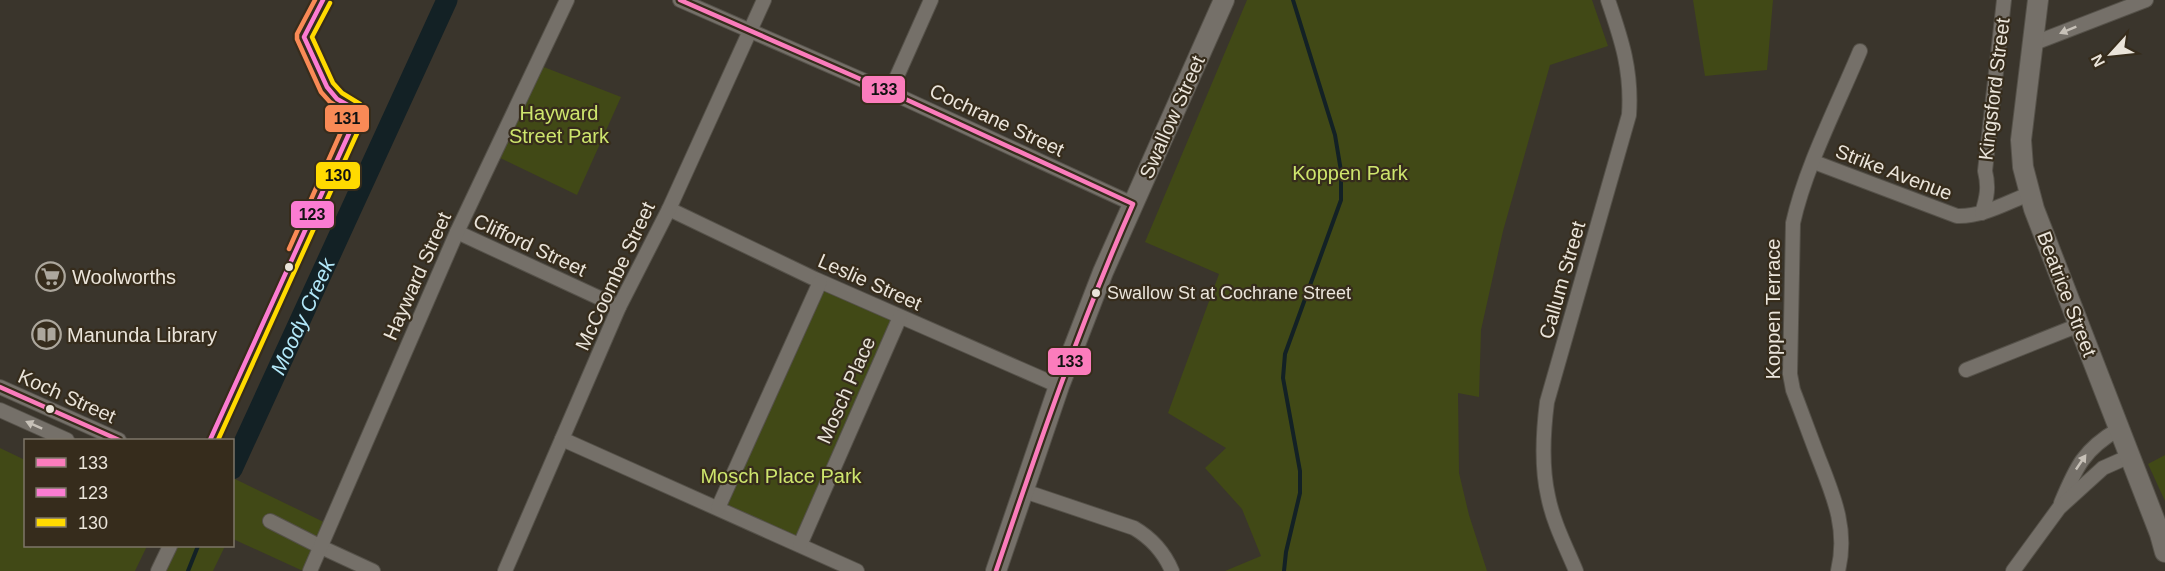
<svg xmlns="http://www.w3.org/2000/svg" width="2165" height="571" font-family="Helvetica,sans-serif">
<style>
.green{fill:#414916}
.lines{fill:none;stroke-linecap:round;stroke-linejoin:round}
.stream{stroke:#132125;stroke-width:4}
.river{stroke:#132125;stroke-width:21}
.street-casing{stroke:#555149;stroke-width:16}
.secondary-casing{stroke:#555149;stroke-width:22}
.street{stroke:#757069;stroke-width:14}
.secondary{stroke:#757069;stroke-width:20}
.bus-1-casing{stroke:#362c1c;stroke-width:9}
.bus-2-casing{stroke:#362c1c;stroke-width:9}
.bus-3-casing{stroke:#362c1c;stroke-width:9}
.bus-4-casing{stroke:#362c1c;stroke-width:9}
.bus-1{stroke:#fb7cbc;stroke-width:4.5}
.bus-2{stroke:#fc7cd2;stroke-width:4.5}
.bus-3{stroke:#ffda00;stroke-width:4.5}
.bus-4{stroke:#f98a56;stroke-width:4.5}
.oneway{fill:#c7c1b8}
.bus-dot{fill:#eae4da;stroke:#362c1c;stroke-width:2}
.labels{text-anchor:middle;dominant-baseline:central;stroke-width:4.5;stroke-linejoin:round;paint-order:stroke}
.bus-label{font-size:18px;fill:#eae4da;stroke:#362c1c;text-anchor:start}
.street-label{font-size:20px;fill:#eae4da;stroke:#362c1c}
.park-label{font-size:20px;fill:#cee56d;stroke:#362c1c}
.poi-label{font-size:20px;fill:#eae4da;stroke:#362c1c;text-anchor:start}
.water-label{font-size:21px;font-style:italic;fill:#b3e8f9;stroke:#362c1c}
.line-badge{stroke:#362c1c;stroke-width:2}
.pale-badge-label{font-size:16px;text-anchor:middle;font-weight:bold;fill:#111}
</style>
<rect width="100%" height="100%" fill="#3a352c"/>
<g class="green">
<polygon points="1247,0 1592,0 1608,46 1550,65 1503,231 1481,330 1479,397 1458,393 1459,473 1469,515 1487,571 1225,571 1261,556 1242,509 1205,468 1226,448 1168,413 1219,274 1145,242"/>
<polygon points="1693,0 1773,0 1767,70 1705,76"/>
<polygon points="536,64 621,97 577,195 494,155"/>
<polygon points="820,282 900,317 800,545 718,508"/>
<polygon points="0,448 25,460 26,546 147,546 135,571 0,571"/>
<polygon points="2165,455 2165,501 2148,464"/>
<polygon points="233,478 332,526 310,571 303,571 233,539"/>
<polygon points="171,546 225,546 213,571 158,571"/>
</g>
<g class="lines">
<g class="stream">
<polyline points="188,571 198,546"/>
<polyline points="1284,571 1286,552 1300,493 1300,471 1283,378 1285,354 1341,200 1341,171 1335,135 1293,0"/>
</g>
<path class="river" id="s1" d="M232,469l215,-469"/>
<defs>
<g id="street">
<polyline points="680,0 890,92 1133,204"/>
<polyline points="2032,44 2146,0"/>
<polyline points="890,92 931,0"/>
<path d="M1814,162l143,54c25,1 49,-13 72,-22"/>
<polyline points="669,209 815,279 1059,386"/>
<path d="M1982,213c5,-16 7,-26 3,-42l19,-171"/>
<polyline points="457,232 619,307"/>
<polyline points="1966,370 2079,325"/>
<polyline points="0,387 119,440"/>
<polyline points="0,410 67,440"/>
<polyline points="562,439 857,571"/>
<path d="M1024,491l110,37c17,10 30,24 38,43"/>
<path d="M2061,503c15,-36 23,-54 58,-74"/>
<polyline points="718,508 820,282"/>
<polyline points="270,521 321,547 373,571"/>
<polyline points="800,545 900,317"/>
<polyline points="158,571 170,546"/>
<polyline points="310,571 457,232 567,0"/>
<polyline points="505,571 619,307 669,209 764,0"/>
<path d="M1576,571c-10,-24 -23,-49 -28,-75 -7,-31 -5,-63 -1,-94l82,-287c3,-44 -7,-74 -21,-115"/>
<path d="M1838,571c10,-41 -4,-74 -19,-112 -9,-23 -17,-46 -26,-69l-3,-16 3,-151c12,-55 45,-119 67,-172"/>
<polyline points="2013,571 2059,508 2103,468 2130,456"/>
</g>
<g id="secondary">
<polyline points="2038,0 2021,140 2023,167 2034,209 2160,534 2165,552"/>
<polyline points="996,571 1059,386 1103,272 1224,0"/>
</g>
</defs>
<use href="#street" class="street-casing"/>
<use href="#secondary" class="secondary-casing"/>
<use href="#street" class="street"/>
<use href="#secondary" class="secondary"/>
<defs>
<g id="bus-1">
<path d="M680,0l210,92 243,112c-53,120 -95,243 -137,367"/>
<polyline points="0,387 119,440"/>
</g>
<polyline id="bus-2" points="210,440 357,116 355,109 337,99 327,87 304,37 323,0"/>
<polyline id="bus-3" points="218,440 364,118 360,104 342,93 333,83 312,37 330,3"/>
<polyline id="bus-4" points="289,249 349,114 330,102 321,92 297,39 297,34 315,0"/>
</defs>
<use href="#bus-1" class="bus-1-casing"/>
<use href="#bus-2" class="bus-2-casing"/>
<use href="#bus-3" class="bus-3-casing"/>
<use href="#bus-4" class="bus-4-casing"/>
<use href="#bus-1" class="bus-1"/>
<use href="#bus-2" class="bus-2"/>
<use href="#bus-3" class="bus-3"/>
<use href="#bus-4" class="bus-4"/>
</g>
<defs><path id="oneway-solid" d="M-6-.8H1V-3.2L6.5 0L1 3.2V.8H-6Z" transform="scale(1.5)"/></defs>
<g class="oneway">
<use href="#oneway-solid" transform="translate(2068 30) rotate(158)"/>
<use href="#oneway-solid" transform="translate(34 425) rotate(-156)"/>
<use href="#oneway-solid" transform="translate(2081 462) rotate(-56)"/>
</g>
<defs>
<symbol id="supermarket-ring" viewBox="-11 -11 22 22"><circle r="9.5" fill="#362c1c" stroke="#aca79d" stroke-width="1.5"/><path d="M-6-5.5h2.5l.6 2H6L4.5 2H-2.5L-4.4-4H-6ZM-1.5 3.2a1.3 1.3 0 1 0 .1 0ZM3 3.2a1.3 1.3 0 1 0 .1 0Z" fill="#aca79d"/></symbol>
<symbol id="library-ring" viewBox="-11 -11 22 22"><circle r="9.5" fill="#362c1c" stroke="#aca79d" stroke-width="1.5"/><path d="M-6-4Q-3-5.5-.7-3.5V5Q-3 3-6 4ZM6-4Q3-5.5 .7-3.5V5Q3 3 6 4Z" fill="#aca79d"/></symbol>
</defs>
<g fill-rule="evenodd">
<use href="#supermarket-ring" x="34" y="260" width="33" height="33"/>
<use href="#library-ring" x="30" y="318" width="33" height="33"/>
</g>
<g class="bus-dot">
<circle cx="289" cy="267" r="5"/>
<circle cx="1096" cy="293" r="5"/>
<circle cx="50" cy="409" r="5"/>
</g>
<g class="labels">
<g class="bus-label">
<text x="1107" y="293">Swallow St at Cochrane Street</text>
</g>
<g class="street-label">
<text transform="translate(1994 89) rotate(-83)">Kingsford Street</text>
<text transform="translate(1172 117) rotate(-66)">Swallow Street</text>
<text transform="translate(997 120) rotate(25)">Cochrane Street</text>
<text transform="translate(1894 172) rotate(21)">Strike Avenue</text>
<text transform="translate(530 245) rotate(25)">Clifford Street</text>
<text transform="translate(417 276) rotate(-66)">Hayward Street</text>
<text transform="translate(615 276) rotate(-65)">McCoombe Street</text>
<text transform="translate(1562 280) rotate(-74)">Callum Street</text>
<text transform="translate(870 282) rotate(24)">Leslie Street</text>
<text transform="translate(2067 294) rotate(69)">Beatrice Street</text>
<text transform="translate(1773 309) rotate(-90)">Koppen Terrace</text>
<text transform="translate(846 390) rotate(-66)">Mosch Place</text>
<text transform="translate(67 396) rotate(24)">Koch Street</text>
</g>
<g class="park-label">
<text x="559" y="113">Hayward<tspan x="559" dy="23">Street Park</tspan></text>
<text x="1350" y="173">Koppen Park</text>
<text x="781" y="476">Mosch Place Park</text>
</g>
<g class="poi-label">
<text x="72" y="277">Woolworths</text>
<text x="67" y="335">Manunda Library</text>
</g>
<g class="water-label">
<text stroke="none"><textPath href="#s1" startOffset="168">Moody Creek</textPath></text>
</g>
</g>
<g class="line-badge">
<rect x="861" y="75" width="45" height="29" rx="6" fill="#fb7cbc"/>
<rect x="324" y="104" width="46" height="29" rx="6" fill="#f98a56"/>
<rect x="315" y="161" width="46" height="29" rx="6" fill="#ffda00"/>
<rect x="290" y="200" width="45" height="29" rx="6" fill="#fc7cd2"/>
<rect x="1047" y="347" width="45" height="29" rx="6" fill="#fb7cbc"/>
</g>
<g class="pale-badge-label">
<text x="884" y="95">133</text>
<text x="347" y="124">131</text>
<text x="338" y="181">130</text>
<text x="312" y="220">123</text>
<text x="1070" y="367">133</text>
</g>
<rect x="24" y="439" width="210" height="108" fill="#362c1c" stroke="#7e7668" stroke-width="1.5"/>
<rect x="36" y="458" width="30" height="9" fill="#fb7cbc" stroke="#7e7668" stroke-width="1.5"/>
<text x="78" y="469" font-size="18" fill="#eae4da">133</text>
<rect x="36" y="488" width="30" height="9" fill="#fc7cd2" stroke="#7e7668" stroke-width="1.5"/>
<text x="78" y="499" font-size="18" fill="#eae4da">123</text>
<rect x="36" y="518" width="30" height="9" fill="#ffda00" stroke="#7e7668" stroke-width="1.5"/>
<text x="78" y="529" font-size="18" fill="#eae4da">130</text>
<g transform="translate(2111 54) rotate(243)" stroke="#362c1c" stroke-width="4.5" paint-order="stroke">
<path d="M0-4.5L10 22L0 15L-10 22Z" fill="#eae4da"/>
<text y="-9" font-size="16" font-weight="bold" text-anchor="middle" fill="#eae4da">N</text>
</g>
</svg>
